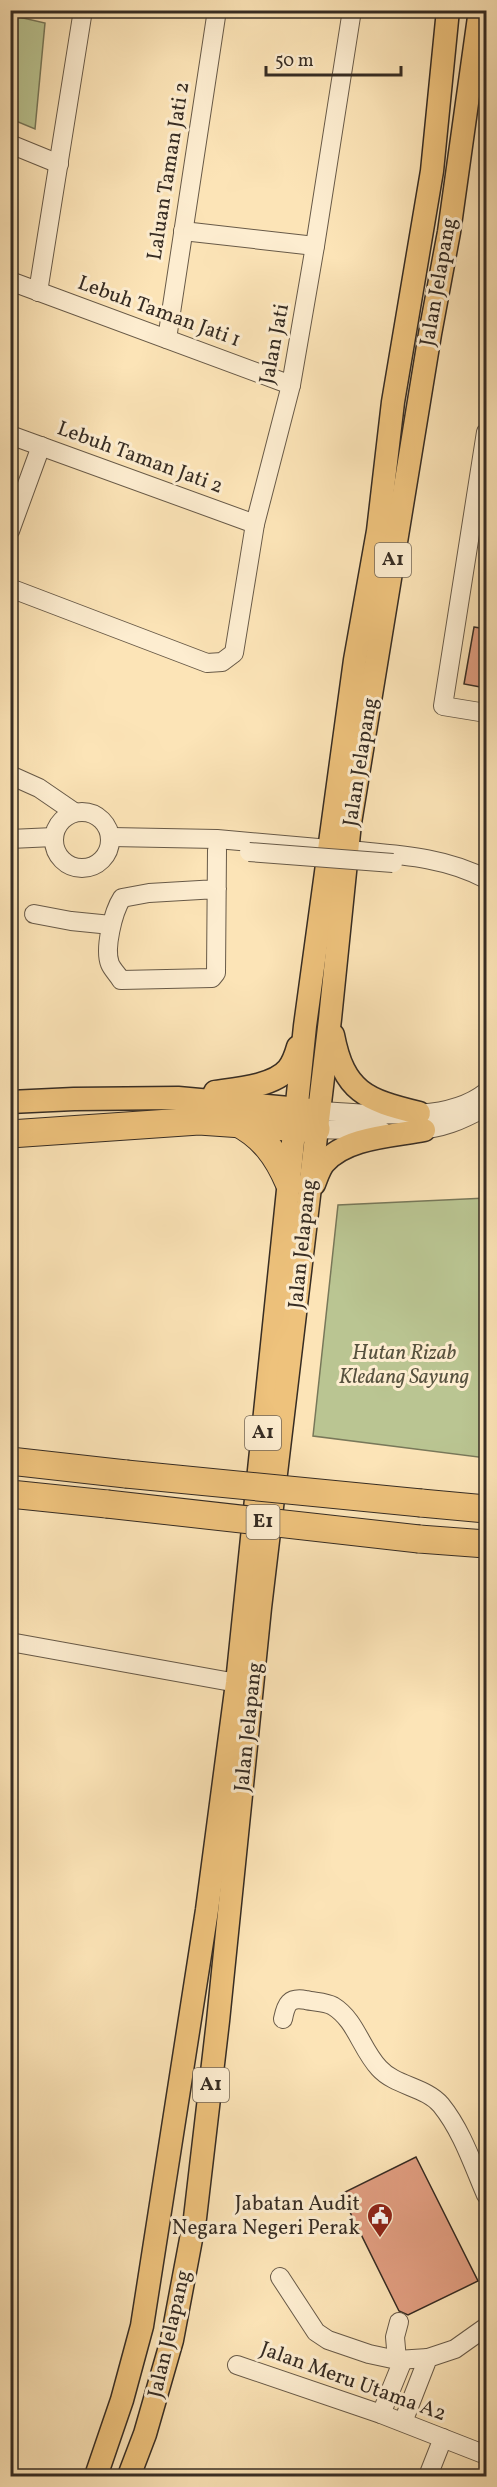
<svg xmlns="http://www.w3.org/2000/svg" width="497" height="2487" font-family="Vollkorn,serif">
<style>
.green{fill:#bac592;stroke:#78785a;stroke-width:1.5}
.building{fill:#e19e81;stroke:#362c23;stroke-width:1.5}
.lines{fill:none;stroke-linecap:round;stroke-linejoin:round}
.minor-casing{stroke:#685a48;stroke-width:20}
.major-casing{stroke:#362c23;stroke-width:25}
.highway-casing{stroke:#362c23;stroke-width:29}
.minor{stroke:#fdedd0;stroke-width:18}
.major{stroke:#eec27c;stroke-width:22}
.highway{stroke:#eec27c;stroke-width:27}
.minor-bridge-casing{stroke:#685a48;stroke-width:20;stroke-linecap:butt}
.highway-bridge-casing{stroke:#362c23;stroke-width:29;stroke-linecap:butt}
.minor-bridge{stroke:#fdedd0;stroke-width:18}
.highway-bridge{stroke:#eec27c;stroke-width:27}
.labels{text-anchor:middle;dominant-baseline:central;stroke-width:6;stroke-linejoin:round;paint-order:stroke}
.shield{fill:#fdedd0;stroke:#726657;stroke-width:1.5}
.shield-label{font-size:20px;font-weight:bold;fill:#362c23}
.street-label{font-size:21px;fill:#362c23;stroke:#fdedd0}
.park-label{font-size:21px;font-style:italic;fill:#57523f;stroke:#fdedd0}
.poi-label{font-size:21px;fill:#362c23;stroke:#fdedd0;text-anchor:end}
</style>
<rect width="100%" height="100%" fill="#fce4b7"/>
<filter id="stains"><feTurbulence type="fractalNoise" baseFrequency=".00333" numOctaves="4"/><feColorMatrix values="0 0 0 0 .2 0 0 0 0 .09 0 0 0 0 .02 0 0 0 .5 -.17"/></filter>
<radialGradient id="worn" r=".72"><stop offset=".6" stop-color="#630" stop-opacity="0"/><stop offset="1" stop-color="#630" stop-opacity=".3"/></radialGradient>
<g class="green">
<polygon points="10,15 45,23 35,129 11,119"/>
<polygon points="486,1198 486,1458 313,1436 338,1205"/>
</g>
<g class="building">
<polygon points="474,627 486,629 486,688 464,684"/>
<polygon points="416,2157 478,2281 408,2315 399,2311 341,2194"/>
</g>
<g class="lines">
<defs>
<g id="minor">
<polyline points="10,144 59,164"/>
<polyline points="183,231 315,246"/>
<polyline points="10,281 291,385"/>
<polyline points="38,292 83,10"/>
<polyline points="167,339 217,10"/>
<polyline points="486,432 443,706 486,713"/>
<polyline points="10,435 255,524"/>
<polyline points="10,531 41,446"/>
<polyline points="10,588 207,663 222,662 234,653 255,524 291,385 315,246 352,10"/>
<polyline points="10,775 39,788 74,812"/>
<circle cx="82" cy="840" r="28"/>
<polyline points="111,837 217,839 318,848"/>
<polyline points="10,839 54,837"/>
<path d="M217,850l-1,123 -4,5 -91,2c-3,-5 -9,-11 -11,-16 -6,-15 3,-52 12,-66l27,-5 68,-4"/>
<path d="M359,851c43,4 88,7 127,28"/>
<polyline points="34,914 71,921 111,925"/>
<path d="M319,1111c50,2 126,14 167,-19"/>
<polyline points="316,1129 382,1131"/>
<path d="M413,1130c28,0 49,-10 73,-23"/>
<polyline points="10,1642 237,1683"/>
<path d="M283,2019c3,-15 6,-22 23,-19 8,2 20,2 27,6 23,14 28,43 46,62 16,18 47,19 62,37 21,26 32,60 45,90"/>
<polyline points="280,2277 316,2332 328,2340 369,2354 397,2360 428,2358"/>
<polyline points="397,2360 395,2337 399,2322"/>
<polyline points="237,2365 381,2414 486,2455"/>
<polyline points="381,2414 403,2360"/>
<polyline points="403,2422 428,2358 455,2349 486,2327"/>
<polyline points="428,2476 443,2438"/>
</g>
<g id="major">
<path d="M333,1035c11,57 33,65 86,78"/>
<path d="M215,1092c21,-3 59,-6 73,-23 5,-6 8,-15 10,-22"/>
<polyline points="10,1102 74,1099 178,1098 311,1110"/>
<path d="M314,1184c3,-7 5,-15 10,-21 22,-26 69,-27 100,-33"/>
<polyline points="96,2476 122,2400 142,2326 207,1910 237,1683 305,1026 355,660 378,531 393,402 432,171 448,10"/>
<polyline points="129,2476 145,2434 172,2340 195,2218 218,2021 260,1608 330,1019 350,823 430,334 449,232 480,10"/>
</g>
<g id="highway">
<path d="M236,1122c27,14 41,33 53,61"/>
<polyline points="10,1134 199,1121 316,1129"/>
<polyline points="10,1461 126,1474"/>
<polyline points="10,1494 107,1504"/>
<polyline points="421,1503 486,1509"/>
<polyline points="419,1539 486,1544"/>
</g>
</defs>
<use href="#minor" class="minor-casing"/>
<use href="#major" class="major-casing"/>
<use href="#highway" class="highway-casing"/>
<use href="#minor" class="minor"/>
<use href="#major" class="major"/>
<use href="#highway" class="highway"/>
<defs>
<polyline id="minor-bridge" points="249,852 393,863"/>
<g id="highway-bridge">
<polyline points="126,1474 421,1503"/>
<polyline points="107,1504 419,1539"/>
</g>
</defs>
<use href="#minor-bridge" class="minor-bridge-casing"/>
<use href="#highway-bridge" class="highway-bridge-casing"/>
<use href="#minor-bridge" class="minor-bridge"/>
<use href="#highway-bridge" class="highway-bridge"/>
</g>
<defs>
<symbol id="civic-pin" viewBox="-11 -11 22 30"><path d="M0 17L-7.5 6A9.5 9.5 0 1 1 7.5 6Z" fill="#8f2418" stroke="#fdedd0"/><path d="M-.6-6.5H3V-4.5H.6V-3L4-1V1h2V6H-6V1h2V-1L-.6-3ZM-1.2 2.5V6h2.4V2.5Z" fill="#fff"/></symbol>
</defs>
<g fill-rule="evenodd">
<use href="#civic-pin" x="365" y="2201" width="30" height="40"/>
</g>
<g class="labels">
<g class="shield">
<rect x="375" y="543" width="36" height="34" rx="4.5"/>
<rect x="245" y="1416" width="36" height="34" rx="4.5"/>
<rect x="246.5" y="1505" width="33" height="34" rx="4.5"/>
<rect x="193" y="2068" width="36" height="34" rx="4.5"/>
</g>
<g class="shield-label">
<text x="393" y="560">A1</text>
<text x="263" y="1433">A1</text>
<text x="263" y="1522">E1</text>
<text x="211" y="2085">A1</text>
</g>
<g class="street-label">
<text transform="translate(169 171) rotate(-81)">Laluan Taman Jati 2</text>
<text transform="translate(439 282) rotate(-80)">Jalan Jelapang</text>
<text transform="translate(159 312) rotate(20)">Lebuh Taman Jati 1</text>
<text transform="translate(275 344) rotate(-79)">Jalan Jati</text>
<text transform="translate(140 458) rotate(20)">Lebuh Taman Jati 2</text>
<text transform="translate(361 762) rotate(-81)">Jalan Jelapang</text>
<text transform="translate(303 1244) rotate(-84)">Jalan Jelapang</text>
<text transform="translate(249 1727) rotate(-84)">Jalan Jelapang</text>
<text transform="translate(170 2334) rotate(-77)">Jalan Jelapang</text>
<text transform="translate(353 2382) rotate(20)">Jalan Meru Utama A2</text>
</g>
<g class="park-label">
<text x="404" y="1353">Hutan Rizab<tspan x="404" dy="24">Kledang Sayung</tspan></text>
</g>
<g class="poi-label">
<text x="360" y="2204">Jabatan Audit<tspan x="360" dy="24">Negara Negeri Perak</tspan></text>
</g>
</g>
<rect width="497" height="2487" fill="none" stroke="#fce4b7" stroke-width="36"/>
<rect x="12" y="12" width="473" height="2463" fill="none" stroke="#362c23" stroke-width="3"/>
<rect x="18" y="18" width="461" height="2451" fill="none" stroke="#362c23" stroke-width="1.5"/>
<path d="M266 66v9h135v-9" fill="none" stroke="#362c23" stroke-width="3"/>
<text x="275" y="66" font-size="18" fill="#362c23" stroke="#fdedd0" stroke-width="4.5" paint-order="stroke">50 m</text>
<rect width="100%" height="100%" filter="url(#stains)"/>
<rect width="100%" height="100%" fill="url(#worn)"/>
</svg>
